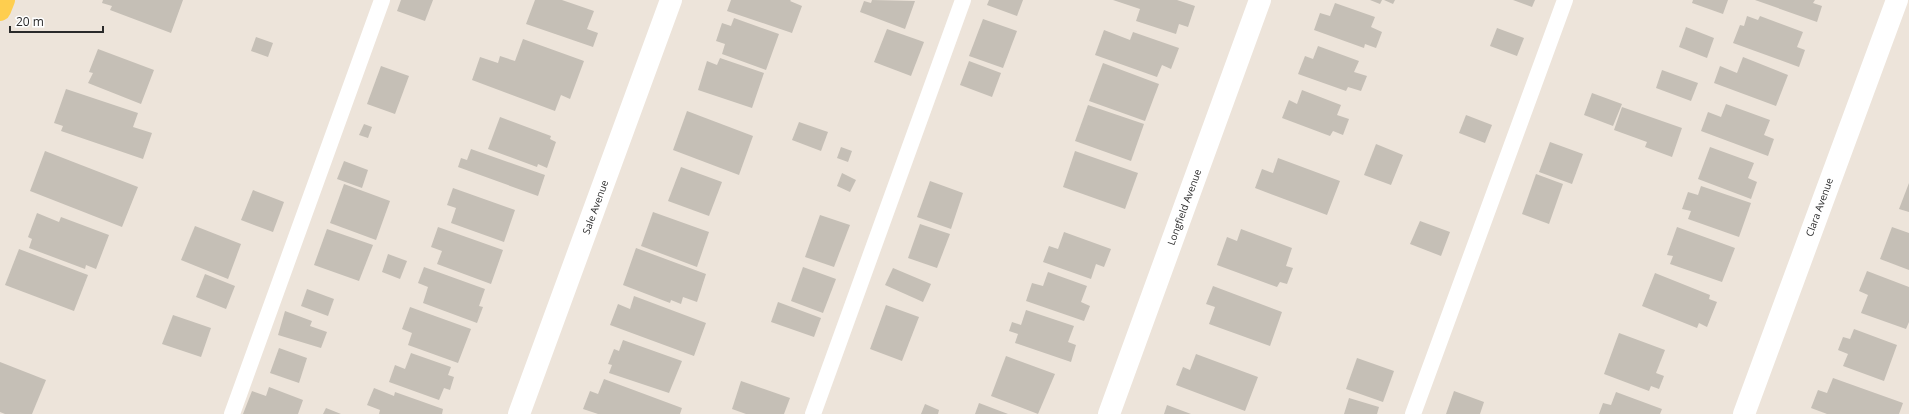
<svg xmlns="http://www.w3.org/2000/svg" width="1909" height="414" font-family="'Open Sans',sans-serif">
<style>
.building{fill:#c5bfb6}
.lines{fill:none;stroke-linecap:round;stroke-linejoin:round}
.service{stroke:#fff;stroke-width:16}
.minor{stroke:#fff;stroke-width:22}
.primary{stroke:#fece4f;stroke-width:22}
.labels{text-anchor:middle;dominant-baseline:central;stroke-width:3;stroke-linejoin:round;paint-order:stroke}
.street-label{font-size:10px;fill:#2a2a2a;stroke:#fff}
</style>
<rect width="100%" height="100%" fill="#ede4da"/>
<g class="building">
<polygon points="103,0 183,0 171,33 110,10 112,6 102,3"/>
<polygon points="401,0 433,0 425,21 397,11"/>
<polygon points="535,0 562,0 594,11 587,29 598,33 593,47 526,24"/>
<polygon points="731,0 791,0 790,1 802,6 792,33 727,11"/>
<polygon points="872,0 915,1 905,29 860,12 864,1 871,3"/>
<polygon points="989,0 1023,0 1017,16 987,5"/>
<polygon points="1113,0 1177,0 1195,6 1188,27 1179,24 1176,34 1136,21 1140,9"/>
<polygon points="1370,0 1382,0 1380,4"/>
<polygon points="1384,0 1395,0 1393,4"/>
<polygon points="1513,0 1535,0 1532,7"/>
<polygon points="1693,0 1728,0 1723,14 1692,3"/>
<polygon points="1755,0 1815,0 1813,3 1822,6 1817,22"/>
<polygon points="1335,3 1375,17 1371,27 1382,32 1376,48 1365,44 1364,48 1314,30 1320,13 1330,16"/>
<polygon points="1747,16 1758,20 1760,16 1803,32 1797,47 1805,50 1799,67 1733,43 1740,25 1744,26"/>
<polygon points="734,18 779,34 766,70 722,54 725,44 716,41 722,23 731,26"/>
<polygon points="983,19 1017,31 1003,68 969,56"/>
<polygon points="1686,27 1714,38 1707,58 1679,47"/>
<polygon points="1497,28 1524,38 1517,56 1490,46"/>
<polygon points="887,29 924,42 911,76 874,62"/>
<polygon points="1104,30 1130,40 1133,32 1179,48 1171,69 1162,65 1157,77 1095,55"/>
<polygon points="256,37 273,43 268,57 251,51"/>
<polygon points="523,39 584,61 570,99 561,95 555,111 472,80 480,57 498,63 500,56 515,61"/>
<polygon points="1318,46 1359,61 1354,72 1367,76 1361,91 1348,87 1346,91 1298,74 1305,56 1313,59"/>
<polygon points="98,49 154,70 141,104 88,83 93,73 89,72"/>
<polygon points="1743,57 1788,75 1776,106 1714,83 1720,66 1737,73"/>
<polygon points="720,58 764,73 752,108 698,90 707,61 717,65"/>
<polygon points="969,61 1001,73 992,97 960,85"/>
<polygon points="1103,63 1159,84 1145,121 1089,101"/>
<polygon points="381,66 409,76 395,114 367,104"/>
<polygon points="1662,70 1698,83 1691,101 1656,88"/>
<polygon points="66,89 138,113 133,127 152,133 143,159 61,131 63,126 54,123"/>
<polygon points="1302,90 1341,105 1337,115 1349,119 1343,135 1333,131 1330,136 1282,118 1289,100 1297,104"/>
<polygon points="1592,93 1622,104 1613,126 1584,115"/>
<polygon points="1726,104 1770,120 1764,135 1774,139 1768,156 1701,131 1708,112 1721,117"/>
<polygon points="1088,105 1144,124 1131,161 1075,141"/>
<polygon points="1622,107 1682,128 1672,157 1645,147 1647,142 1614,130"/>
<polygon points="687,111 753,136 739,175 673,150"/>
<polygon points="1466,115 1492,125 1485,143 1459,133"/>
<polygon points="500,117 551,136 550,139 556,142 547,168 538,164 537,167 488,149"/>
<polygon points="799,122 828,132 821,151 792,140"/>
<polygon points="364,124 372,127 368,138 359,135"/>
<polygon points="1550,142 1583,154 1572,184 1539,172"/>
<polygon points="1376,144 1403,155 1391,185 1364,175"/>
<polygon points="841,147 852,151 848,162 837,158"/>
<polygon points="1710,147 1754,163 1748,178 1757,182 1751,199 1698,179"/>
<polygon points="471,149 545,175 538,196 458,167 461,158 467,160"/>
<polygon points="45,151 138,187 122,227 30,191"/>
<polygon points="1075,151 1138,173 1125,209 1063,187"/>
<polygon points="1278,158 1340,181 1327,215 1255,188 1262,169 1273,173"/>
<polygon points="344,161 368,170 362,188 337,179"/>
<polygon points="681,167 722,182 709,216 668,201"/>
<polygon points="842,173 856,180 850,192 837,186"/>
<polygon points="1536,174 1563,184 1549,224 1522,214"/>
<polygon points="930,181 963,193 951,229 917,217"/>
<polygon points="1909,183 1909,212 1899,209"/>
<polygon points="344,184 390,201 376,240 330,223"/>
<polygon points="1701,186 1751,203 1739,237 1688,219 1691,211 1682,209 1688,192 1698,195"/>
<polygon points="453,188 515,210 504,242 451,223 456,208 447,205"/>
<polygon points="253,190 284,202 273,232 241,220"/>
<polygon points="653,212 709,232 697,267 641,246"/>
<polygon points="37,213 59,222 61,217 109,235 96,269 86,265 85,269 29,248 32,239 28,237"/>
<polygon points="820,215 850,225 834,267 805,257"/>
<polygon points="1420,221 1450,232 1441,256 1410,244"/>
<polygon points="920,224 950,234 937,268 908,258"/>
<polygon points="195,226 241,244 228,279 181,260"/>
<polygon points="438,227 503,250 491,284 437,264 442,251 431,247"/>
<polygon points="1677,227 1735,248 1722,282 1670,264 1673,256 1667,255"/>
<polygon points="1892,227 1909,233 1909,270 1880,259"/>
<polygon points="327,229 373,245 359,281 314,265"/>
<polygon points="1241,229 1292,248 1286,266 1293,268 1287,284 1280,282 1277,287 1217,265 1227,237 1237,241"/>
<polygon points="1064,232 1111,249 1104,267 1096,264 1091,279 1043,262 1049,246 1058,249"/>
<polygon points="636,248 706,274 697,302 683,297 681,304 671,300 670,303 623,285"/>
<polygon points="19,249 88,275 74,311 5,285"/>
<polygon points="388,254 407,261 400,279 382,272"/>
<polygon points="424,267 485,289 479,306 483,307 477,323 423,303 428,287 418,283"/>
<polygon points="803,267 836,279 823,313 791,301"/>
<polygon points="893,268 931,284 923,302 885,285"/>
<polygon points="1867,271 1909,287 1909,322 1906,329 1861,313 1868,295 1859,291"/>
<polygon points="1048,272 1087,286 1081,302 1090,306 1084,321 1026,301 1032,283 1043,286"/>
<polygon points="1655,273 1710,295 1709,299 1717,302 1707,327 1699,323 1697,328 1642,306"/>
<polygon points="205,274 235,286 226,309 196,297"/>
<polygon points="1213,286 1282,312 1270,346 1209,324 1215,307 1206,304"/>
<polygon points="307,289 334,299 328,316 301,306"/>
<polygon points="634,296 706,323 694,356 610,325 618,304 630,309"/>
<polygon points="778,302 821,318 814,337 771,322"/>
<polygon points="886,305 919,317 902,361 870,349"/>
<polygon points="410,307 471,329 458,363 408,345 412,333 402,329"/>
<polygon points="1026,310 1074,326 1068,342 1076,345 1071,362 1015,343 1018,334 1009,331 1012,322 1021,325"/>
<polygon points="285,311 312,321 310,326 327,332 321,348 278,335"/>
<polygon points="173,315 211,328 201,357 162,344"/>
<polygon points="1854,329 1897,345 1884,381 1843,366 1848,354 1838,350 1843,337 1850,339"/>
<polygon points="1619,333 1665,350 1656,373 1664,376 1659,389 1651,386 1649,391 1604,374"/>
<polygon points="623,340 682,361 669,393 609,373 612,365 608,364 614,349 619,351"/>
<polygon points="279,348 307,358 299,383 270,373"/>
<polygon points="411,353 451,367 448,375 454,377 450,390 444,388 439,400 389,382 395,365 405,369"/>
<polygon points="1196,354 1258,377 1245,411 1176,385 1183,367 1190,370"/>
<polygon points="1006,356 1055,374 1038,414 991,396"/>
<polygon points="1357,358 1394,371 1383,402 1346,389"/>
<polygon points="0,362 46,380 32,414 5,414 0,412"/>
<polygon points="1833,378 1903,403 1899,414 1827,414 1811,408 1818,390 1827,393"/>
<polygon points="604,379 682,408 680,414 598,414 583,409 590,391 598,394"/>
<polygon points="741,381 790,398 784,414 746,414 732,409"/>
<polygon points="269,387 303,400 298,414 243,414 252,391 266,396"/>
<polygon points="374,388 394,396 395,392 443,409 442,414 379,414 380,410 367,405"/>
<polygon points="1454,391 1484,402 1480,414 1446,414"/>
<polygon points="1616,392 1662,409 1660,414 1599,414 1603,403 1611,405"/>
<polygon points="1349,398 1379,407 1377,414 1344,414"/>
<polygon points="979,403 1008,414 975,414"/>
<polygon points="925,404 939,410 938,414 921,414"/>
<polygon points="1167,405 1191,414 1164,414"/>
<polygon points="326,408 341,414 323,414"/>
</g>
<g class="lines">
<g class="service">
<polyline points="232,414 382,0"/>
<polyline points="813,414 963,0"/>
<polyline points="1413,414 1565,0"/>
</g>
<g class="minor">
<polyline points="519,414 671,0"/>
<polyline points="1109,414 1260,0"/>
<polyline points="1744,414 1897,0"/>
</g>
<polyline class="primary" points="0,10 4,0"/>
</g>
<g class="labels">
<g class="street-label">
<text transform="translate(595 207) rotate(-70)">Sale Avenue</text>
<text transform="translate(1184 207) rotate(-70)">Longfield Avenue</text>
<text transform="translate(1819 207) rotate(-70)">Clara Avenue</text>
</g>
</g>
<path d="M10 26v6h93v-6" fill="none" stroke="#2a2a2a" stroke-width="2"/>
<text x="16" y="26" font-size="12" fill="#2a2a2a" stroke="#ffffff" stroke-width="3" paint-order="stroke">20 m</text>
</svg>
